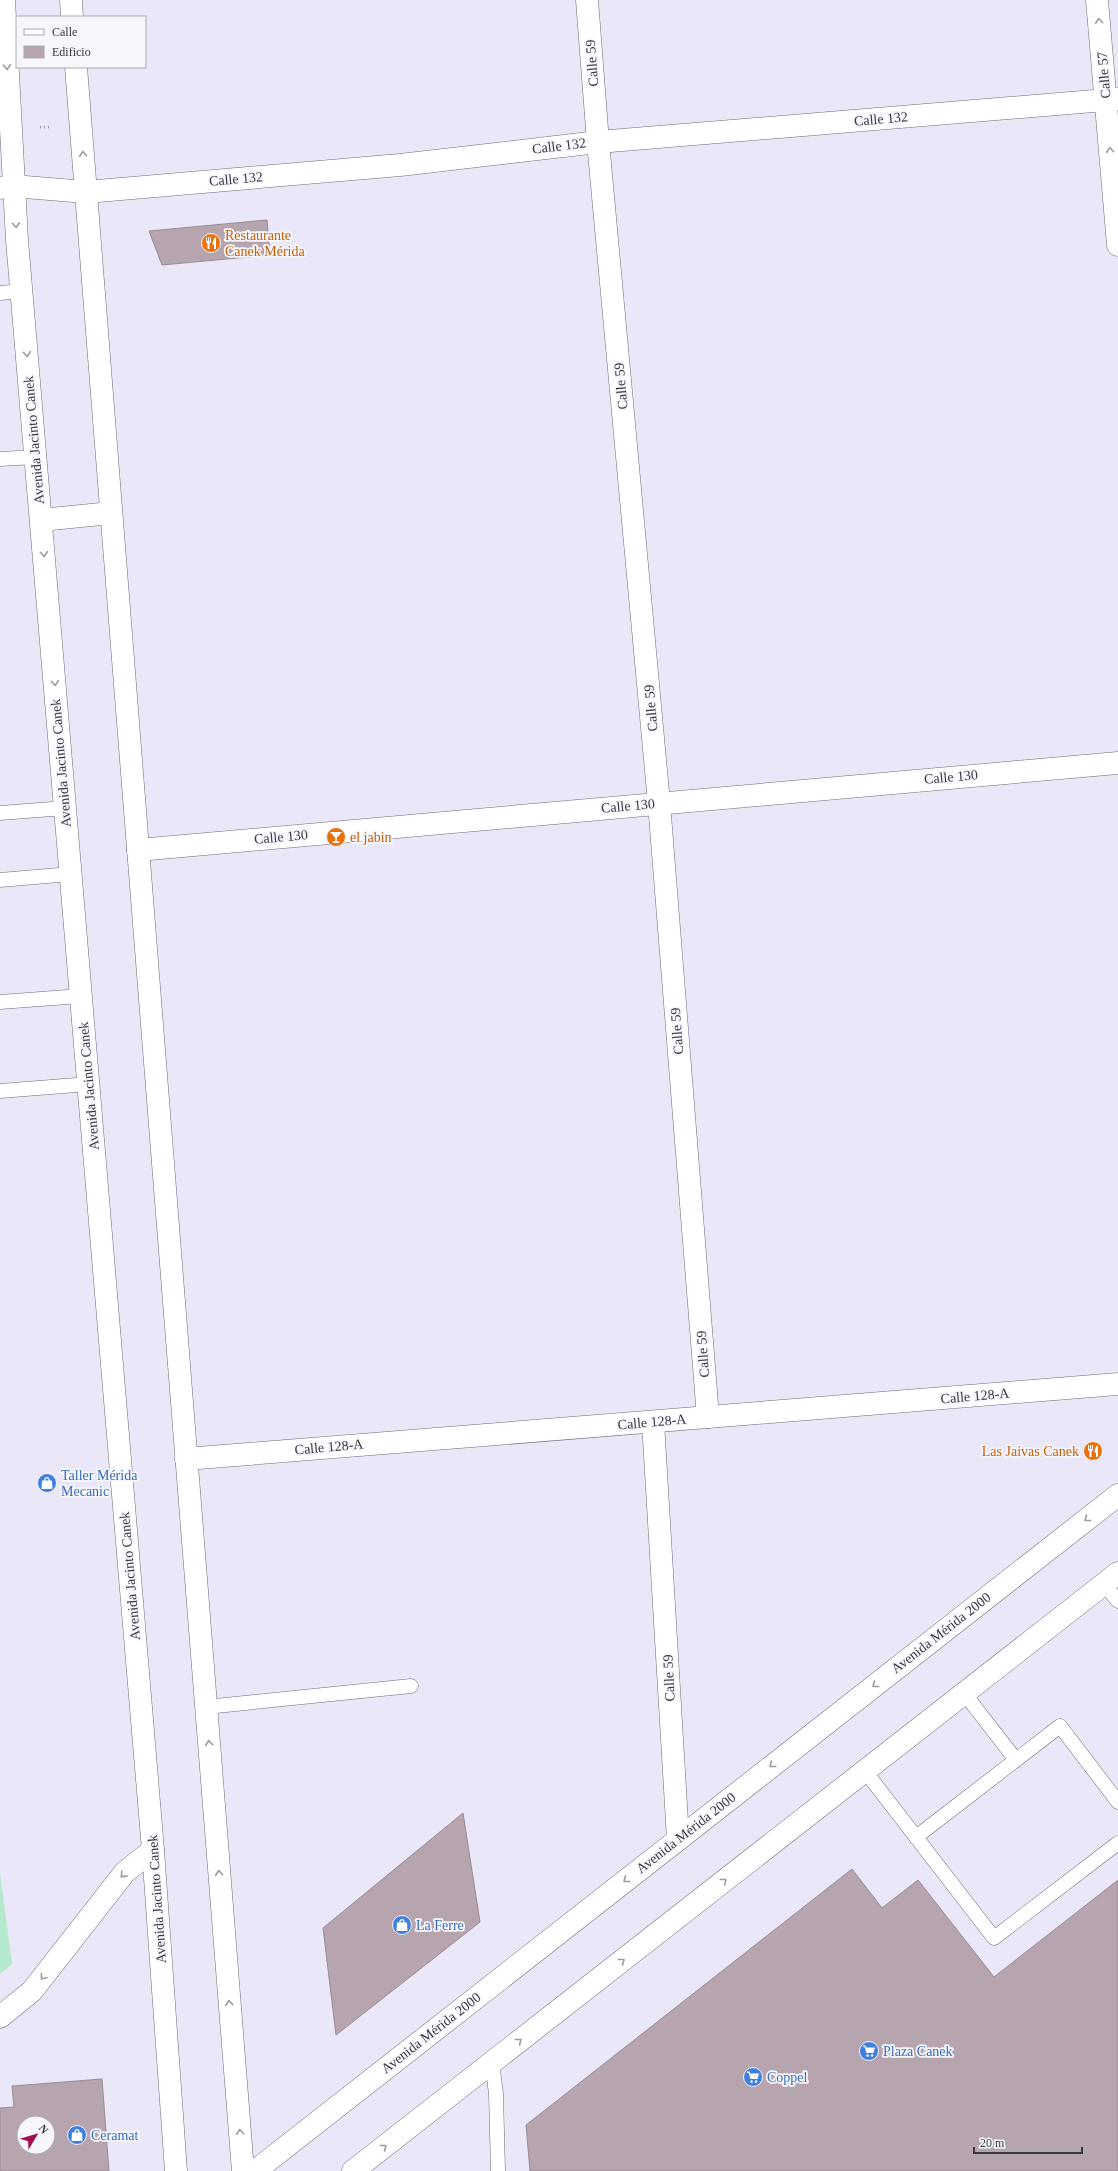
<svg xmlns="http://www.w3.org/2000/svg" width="1118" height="2171" font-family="'Times New Roman',serif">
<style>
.green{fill:#b4e9ce}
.building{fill:#b6a5af;stroke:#9b8b94;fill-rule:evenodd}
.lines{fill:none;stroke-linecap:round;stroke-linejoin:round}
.service-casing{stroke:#6d6b7a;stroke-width:15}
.minor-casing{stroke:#6d6b7a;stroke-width:23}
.tertiary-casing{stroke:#6d6b7a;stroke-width:23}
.secondary-casing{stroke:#6d6b7a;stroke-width:23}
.primary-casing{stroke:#6d6b7a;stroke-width:23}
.path{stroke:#9e9ca8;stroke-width:2.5;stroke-dasharray:1 3;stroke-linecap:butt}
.service{stroke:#fff;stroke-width:14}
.minor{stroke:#fff;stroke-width:22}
.tertiary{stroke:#fff;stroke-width:22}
.secondary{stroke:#fff;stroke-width:22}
.primary{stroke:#fff;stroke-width:22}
.oneway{stroke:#9c9b9e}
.labels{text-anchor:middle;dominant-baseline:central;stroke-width:3.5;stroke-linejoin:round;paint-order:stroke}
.street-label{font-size:14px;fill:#38373d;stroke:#f7f6fd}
.food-label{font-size:14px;fill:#c56008;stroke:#f7f6fd;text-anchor:start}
.shop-label{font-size:14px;fill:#366cbe;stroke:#f7f6fd;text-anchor:start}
</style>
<rect width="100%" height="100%" fill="#eae7f8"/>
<polygon class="green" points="0,1873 12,1964 0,1974"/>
<g class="building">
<polygon points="267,220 270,255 162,265 149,231"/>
<polygon points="463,1813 480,1922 336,2035 323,1928"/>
<polygon points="852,1869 882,1908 918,1880 994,1977 1118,1880 1118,2171 530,2171 526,2125"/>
<path d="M102,2079l7,92h-109v-63l14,-1 -2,-21zM24,2123h24v24h-24z"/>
</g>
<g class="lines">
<defs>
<g id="service">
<polyline points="0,293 21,291"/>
<polyline points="0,459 36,457"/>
<polyline points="0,813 65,808"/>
<polyline points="0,880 71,874"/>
<polyline points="0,1002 81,996"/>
<polyline points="0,1091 89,1084"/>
<polyline points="1104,1584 1118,1601"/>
<polyline points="964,1693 1016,1760"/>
<polyline points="206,1707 411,1686"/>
<polyline points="865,1771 994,1938 1118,1843"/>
<polyline points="916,1837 1060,1726 1118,1802"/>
<polyline points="492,2062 496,2094 498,2171"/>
</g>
<g id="minor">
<polyline points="587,0 598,142 659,803 708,1417"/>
<polyline points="1097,0 1118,245"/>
<polyline points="138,850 1118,763"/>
<polyline points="653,1422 678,1839"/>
<polyline points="186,1459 1118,1384"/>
</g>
<polyline id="tertiary" points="0,188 13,186 86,192 400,165 598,142 1118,99"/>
<g id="secondary">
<polyline points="41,520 111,513"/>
<polyline points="255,2171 1118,1495"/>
<polyline points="353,2171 1118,1573"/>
</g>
<g id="primary">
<polyline points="4,0 17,240 153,1850 176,2171"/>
<polyline points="71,0 72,17"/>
<polyline points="76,67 243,2171"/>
<polyline points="0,2017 32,1991 125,1872 153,1850"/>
</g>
</defs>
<use href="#service" class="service-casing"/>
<use href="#minor" class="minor-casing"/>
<use href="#tertiary" class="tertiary-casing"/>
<use href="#secondary" class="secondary-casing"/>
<use href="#primary" class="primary-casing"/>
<polyline class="path" points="40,127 51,127"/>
<use href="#service" class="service"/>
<use href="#minor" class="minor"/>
<use href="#tertiary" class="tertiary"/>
<use href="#secondary" class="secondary"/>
<use href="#primary" class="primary"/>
</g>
<defs><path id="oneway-chevron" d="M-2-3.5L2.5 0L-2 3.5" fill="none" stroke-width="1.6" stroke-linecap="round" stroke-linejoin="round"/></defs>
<g class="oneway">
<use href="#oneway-chevron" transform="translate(1099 21) rotate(-95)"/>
<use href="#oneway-chevron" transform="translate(7 67) rotate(87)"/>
<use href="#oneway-chevron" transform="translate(1110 150) rotate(-95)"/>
<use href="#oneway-chevron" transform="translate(83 154) rotate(-94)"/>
<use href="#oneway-chevron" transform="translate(16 225) rotate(86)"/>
<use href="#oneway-chevron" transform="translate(27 354) rotate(85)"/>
<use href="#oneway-chevron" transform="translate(44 554) rotate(85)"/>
<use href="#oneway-chevron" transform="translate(55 683) rotate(85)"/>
<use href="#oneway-chevron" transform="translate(1087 1519) rotate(142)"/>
<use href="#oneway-chevron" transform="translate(875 1685) rotate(142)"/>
<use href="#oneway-chevron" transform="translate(209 1743) rotate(-95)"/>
<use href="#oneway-chevron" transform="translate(772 1765) rotate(142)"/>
<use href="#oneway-chevron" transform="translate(219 1873) rotate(-95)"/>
<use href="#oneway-chevron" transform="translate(123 1875) rotate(132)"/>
<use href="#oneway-chevron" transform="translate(626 1880) rotate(142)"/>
<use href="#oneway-chevron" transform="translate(724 1881) rotate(-38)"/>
<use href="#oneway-chevron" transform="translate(622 1961) rotate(-38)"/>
<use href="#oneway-chevron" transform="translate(43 1977) rotate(128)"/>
<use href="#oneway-chevron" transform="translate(229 2003) rotate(-95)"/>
<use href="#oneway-chevron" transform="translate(519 2041) rotate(-38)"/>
<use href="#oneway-chevron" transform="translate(240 2132) rotate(-95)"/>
<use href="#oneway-chevron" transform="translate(384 2147) rotate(-38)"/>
</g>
<defs>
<symbol id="restaurant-disc" viewBox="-11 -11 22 22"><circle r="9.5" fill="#e8710a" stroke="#f7f6fd"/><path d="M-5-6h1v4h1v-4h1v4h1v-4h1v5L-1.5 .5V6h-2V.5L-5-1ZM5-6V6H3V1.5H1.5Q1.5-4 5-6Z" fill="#fff"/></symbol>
<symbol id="bar-disc" viewBox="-11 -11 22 22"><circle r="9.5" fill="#e8710a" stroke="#f7f6fd"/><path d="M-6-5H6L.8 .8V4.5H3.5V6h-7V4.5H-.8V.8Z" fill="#fff"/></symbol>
<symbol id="shop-disc" viewBox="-11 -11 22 22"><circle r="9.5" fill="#3f7fe0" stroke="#f7f6fd"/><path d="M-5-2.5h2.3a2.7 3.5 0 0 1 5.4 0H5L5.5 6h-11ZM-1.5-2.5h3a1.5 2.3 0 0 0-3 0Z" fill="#fff"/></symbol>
<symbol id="supermarket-disc" viewBox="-11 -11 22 22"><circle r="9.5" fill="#3f7fe0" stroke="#f7f6fd"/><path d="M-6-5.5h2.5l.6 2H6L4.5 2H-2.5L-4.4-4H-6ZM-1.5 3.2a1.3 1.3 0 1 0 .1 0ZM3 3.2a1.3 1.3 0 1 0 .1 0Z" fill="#fff"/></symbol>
</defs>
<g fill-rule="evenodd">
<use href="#restaurant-disc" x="200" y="232" width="22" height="22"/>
<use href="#bar-disc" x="325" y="826" width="22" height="22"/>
<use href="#restaurant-disc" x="1082" y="1440" width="22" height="22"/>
<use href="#shop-disc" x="36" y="1472" width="22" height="22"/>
<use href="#shop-disc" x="391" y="1914" width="22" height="22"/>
<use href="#supermarket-disc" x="858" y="2040" width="22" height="22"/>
<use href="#supermarket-disc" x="742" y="2066" width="22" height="22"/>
<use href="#shop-disc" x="66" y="2124" width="22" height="22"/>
</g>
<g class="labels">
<g class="street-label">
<text transform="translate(592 63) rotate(-94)">Calle 59</text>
<text transform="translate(1104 75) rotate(-95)">Calle 57</text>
<text transform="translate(881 119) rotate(-5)">Calle 132</text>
<text transform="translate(559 146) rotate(-7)">Calle 132</text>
<text transform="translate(236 179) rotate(-5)">Calle 132</text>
<text transform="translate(621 386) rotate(-95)">Calle 59</text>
<text transform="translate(34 440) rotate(-95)">Avenida Jacinto Canek</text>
<text transform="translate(651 708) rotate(-95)">Calle 59</text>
<text transform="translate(61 763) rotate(-95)">Avenida Jacinto Canek</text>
<text transform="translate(951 777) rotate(-5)">Calle 130</text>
<text transform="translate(628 806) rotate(-5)">Calle 130</text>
<text transform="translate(281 837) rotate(-5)">Calle 130</text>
<text transform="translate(677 1031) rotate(-94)">Calle 59</text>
<text transform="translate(89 1086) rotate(-95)">Avenida Jacinto Canek</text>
<text transform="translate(703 1354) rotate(-94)">Calle 59</text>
<text transform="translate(975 1396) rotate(-5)">Calle 128-A</text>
<text transform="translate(652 1422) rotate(-5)">Calle 128-A</text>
<text transform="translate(329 1447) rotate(-5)">Calle 128-A</text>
<text transform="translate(130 1576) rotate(-95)">Avenida Jacinto Canek</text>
<text transform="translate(941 1633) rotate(-38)">Avenida Mérida 2000</text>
<text transform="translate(669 1678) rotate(-93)">Calle 59</text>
<text transform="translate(686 1833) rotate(-38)">Avenida Mérida 2000</text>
<text transform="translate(157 1899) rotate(-94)">Avenida Jacinto Canek</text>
<text transform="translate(431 2033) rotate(-38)">Avenida Mérida 2000</text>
</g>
<g class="food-label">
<text x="225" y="235">Restaurante<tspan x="225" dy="16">Canek Mérida</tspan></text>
<text x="350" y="837">el jabin</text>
<text x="1079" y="1451" text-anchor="end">Las Jaivas Canek</text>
</g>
<g class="shop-label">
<text x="61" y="1475">Taller Mérida<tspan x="61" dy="16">Mecanic</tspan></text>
<text x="416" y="1925">La Ferre</text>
<text x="883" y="2051">Plaza Canek</text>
<text x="767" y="2077">Coppel</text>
<text x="91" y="2135">Ceramat</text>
</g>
</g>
<rect x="16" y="16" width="130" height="52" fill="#f7f6fd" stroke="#abaab0"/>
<rect x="24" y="29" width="20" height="6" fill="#ffffff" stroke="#abaab0"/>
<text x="52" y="36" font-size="12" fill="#38373d">Calle</text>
<rect x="24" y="46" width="20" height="12" fill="#b6a5af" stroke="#abaab0"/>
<text x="52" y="56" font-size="12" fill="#38373d">Edificio</text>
<g transform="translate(36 2135) rotate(52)"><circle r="19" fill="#f7f6fd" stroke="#abaab0"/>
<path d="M0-3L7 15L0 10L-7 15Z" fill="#a20e50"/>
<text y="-6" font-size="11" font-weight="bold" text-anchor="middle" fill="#38373d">N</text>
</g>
<path d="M974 2147v6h108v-6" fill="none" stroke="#38373d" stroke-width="2"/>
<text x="980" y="2147" font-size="12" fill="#38373d" stroke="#f7f6fd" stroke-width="3" paint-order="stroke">20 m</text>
</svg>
